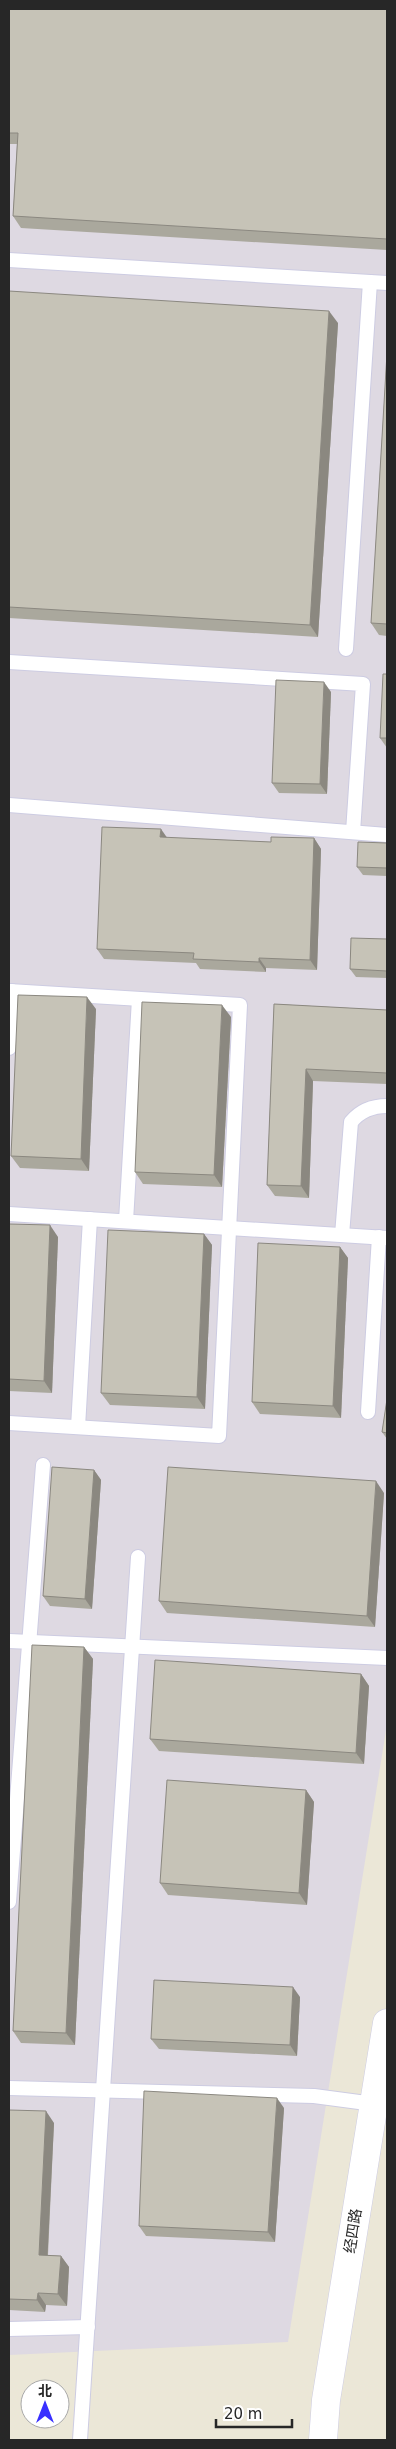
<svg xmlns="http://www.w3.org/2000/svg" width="396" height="2449" font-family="'DejaVu Sans','Noto Sans SC',sans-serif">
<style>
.industrial{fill:#ded9e2}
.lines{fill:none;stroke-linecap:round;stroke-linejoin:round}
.service-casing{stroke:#cdcce2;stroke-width:16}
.tertiary-casing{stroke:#cdcce2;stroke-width:29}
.service{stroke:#fff;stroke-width:14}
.tertiary{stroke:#fff;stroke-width:28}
.wall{fill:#aaa89d}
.shaded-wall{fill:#8b8880}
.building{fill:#c6c3b7;stroke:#8b8880}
.labels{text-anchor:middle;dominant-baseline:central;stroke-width:4;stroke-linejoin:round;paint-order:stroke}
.street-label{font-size:15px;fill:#272727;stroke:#fff}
</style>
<rect width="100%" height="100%" fill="#ebe7d7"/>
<polygon class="industrial" points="9,9 387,9 387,1724 288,2342 9,2355"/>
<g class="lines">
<defs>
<g id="service">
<polyline points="9,260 387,283"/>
<polyline points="346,649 370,282"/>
<polyline points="9,662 363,684 353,832"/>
<polyline points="9,805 387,835"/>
<polyline points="9,991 240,1005 219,1436 9,1423"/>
<polyline points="9,1048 12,991"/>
<polyline points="9,1214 387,1238"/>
<polyline points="126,1221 139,999"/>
<path d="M342,1235l9,-113c9,-11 21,-16 36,-16"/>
<polyline points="368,1412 379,1237"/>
<polyline points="78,1427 90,1219"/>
<polyline points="9,1641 387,1658"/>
<polyline points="9,1902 43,1465"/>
<polyline points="9,2088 314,2096 374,2104"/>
<polyline points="9,2329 88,2327"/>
<polyline points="80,2440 138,1557"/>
</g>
<polyline id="tertiary" points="323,2440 326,2400 387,2023"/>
</defs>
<use href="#service" class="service-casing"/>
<use href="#tertiary" class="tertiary-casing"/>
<use href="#service" class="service"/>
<use href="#tertiary" class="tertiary"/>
</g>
<g class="wall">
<polygon points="9,9 387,9 387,250 21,228 13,216 17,144 9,144"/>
<polygon points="9,291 338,323 318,637 9,618"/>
<polygon points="387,353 387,636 379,635 371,623"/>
<polygon points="387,674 387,748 380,738"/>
<polygon points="331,692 327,794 279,793 272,783"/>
<polygon points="167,838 271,842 314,838 321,849 317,970 266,968 266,972 200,969 196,963 104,959 97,949"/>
<polygon points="387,843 387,876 363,875 357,867"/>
<polygon points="387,939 387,978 356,977 350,969"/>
<polygon points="274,1004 387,1010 387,1084 313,1081 309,1198 275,1196 267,1185"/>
<polygon points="96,1009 89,1171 20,1168 11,1156"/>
<polygon points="231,1017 222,1187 143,1184 135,1172"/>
<polygon points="9,1224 58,1237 52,1393 9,1391"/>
<polygon points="204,1234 212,1245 205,1409 110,1405 101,1393"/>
<polygon points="340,1247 348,1258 341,1418 260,1414 252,1402"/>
<polygon points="387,1399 387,1439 382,1432"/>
<polygon points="94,1470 101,1480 92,1609 50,1606 43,1596"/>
<polygon points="384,1493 375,1627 167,1613 159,1601"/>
<polygon points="84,1647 93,1659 75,2045 21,2043 13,2031"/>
<polygon points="361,1674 369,1686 364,1764 159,1751 150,1739"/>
<polygon points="306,1790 314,1802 307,1905 168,1895 160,1883"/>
<polygon points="300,1997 297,2056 159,2049 151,2039"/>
<polygon points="284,2108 275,2242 146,2236 139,2226"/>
<polygon points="9,2110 54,2123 48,2255 61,2256 69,2267 67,2306 46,2305 45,2312 9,2310"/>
</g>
<g class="shaded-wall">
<polygon points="329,311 338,323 318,637 310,625"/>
<polygon points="324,682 331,692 327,794 320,784"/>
<polygon points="161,829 168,839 160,837"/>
<polygon points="314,838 321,849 317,970 310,960"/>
<polygon points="259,958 266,968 266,972 259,962"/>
<polygon points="87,997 96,1009 89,1171 81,1159"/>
<polygon points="222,1005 231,1017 222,1187 214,1175"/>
<polygon points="306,1069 313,1081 309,1198 301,1186"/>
<polygon points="50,1225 58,1237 52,1393 44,1381"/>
<polygon points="204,1234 212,1245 205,1409 197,1397"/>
<polygon points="340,1247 348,1258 341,1418 333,1406"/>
<polygon points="94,1470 101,1480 92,1609 85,1599"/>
<polygon points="376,1481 384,1493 375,1627 367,1616"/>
<polygon points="84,1647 93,1659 75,2045 66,2033"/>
<polygon points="361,1674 369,1686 364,1764 356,1753"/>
<polygon points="306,1790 314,1802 307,1905 299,1893"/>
<polygon points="293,1987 300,1997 297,2056 290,2045"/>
<polygon points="277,2098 284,2108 275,2242 268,2232"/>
<polygon points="46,2111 54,2123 47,2266 39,2255"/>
<polygon points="61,2256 69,2267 67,2306 58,2294"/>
<polygon points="38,2293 46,2305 45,2312 37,2300"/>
</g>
<g class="building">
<polygon points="9,9 387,9 387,239 13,216 18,133 9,133"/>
<polygon points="9,291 329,311 310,625 9,607"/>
<polygon points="387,353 387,624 371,623"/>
<polygon points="383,674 387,674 387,738 380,738"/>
<polygon points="276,680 324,682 320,784 272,783"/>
<polygon points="102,827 161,829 160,837 271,842 271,837 314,838 310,960 259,958 259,962 193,959 194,953 97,949"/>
<polygon points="358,842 387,843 387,868 357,867"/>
<polygon points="351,938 387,939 387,971 350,969"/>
<polygon points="18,995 87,997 81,1159 11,1156"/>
<polygon points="142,1002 222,1005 214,1175 135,1172"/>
<polygon points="274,1004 387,1010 387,1073 306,1069 301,1186 267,1185"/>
<polygon points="9,1224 50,1225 44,1381 9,1379"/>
<polygon points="108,1230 204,1234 197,1397 101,1393"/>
<polygon points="258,1243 340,1247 333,1406 252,1402"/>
<polygon points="387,1399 387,1433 382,1432"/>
<polygon points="52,1467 94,1470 85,1599 43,1596"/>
<polygon points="168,1467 376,1481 367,1616 159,1601"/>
<polygon points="32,1645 84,1647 66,2033 13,2031"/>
<polygon points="155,1660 361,1674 356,1753 150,1739"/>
<polygon points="167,1780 306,1790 299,1893 160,1883"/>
<polygon points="154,1980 293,1987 290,2045 151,2039"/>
<polygon points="144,2091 277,2098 268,2232 139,2226"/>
<polygon points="9,2110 46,2111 39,2255 61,2256 58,2294 38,2293 37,2300 9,2299"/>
</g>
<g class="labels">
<g class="street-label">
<text transform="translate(353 2231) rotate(-81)">经四路</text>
</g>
</g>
<rect width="396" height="2449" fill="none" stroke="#272727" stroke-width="20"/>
<g transform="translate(45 2404)"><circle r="24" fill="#ffffff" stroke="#a9a9a9"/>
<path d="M0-4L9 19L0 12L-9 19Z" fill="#3930ff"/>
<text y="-8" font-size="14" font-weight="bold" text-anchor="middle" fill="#272727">北</text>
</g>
<path d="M216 2419v8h76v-8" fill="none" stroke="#272727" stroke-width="2.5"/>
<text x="224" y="2419" font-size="15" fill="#272727" stroke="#ffffff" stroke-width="4" paint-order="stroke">20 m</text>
</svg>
